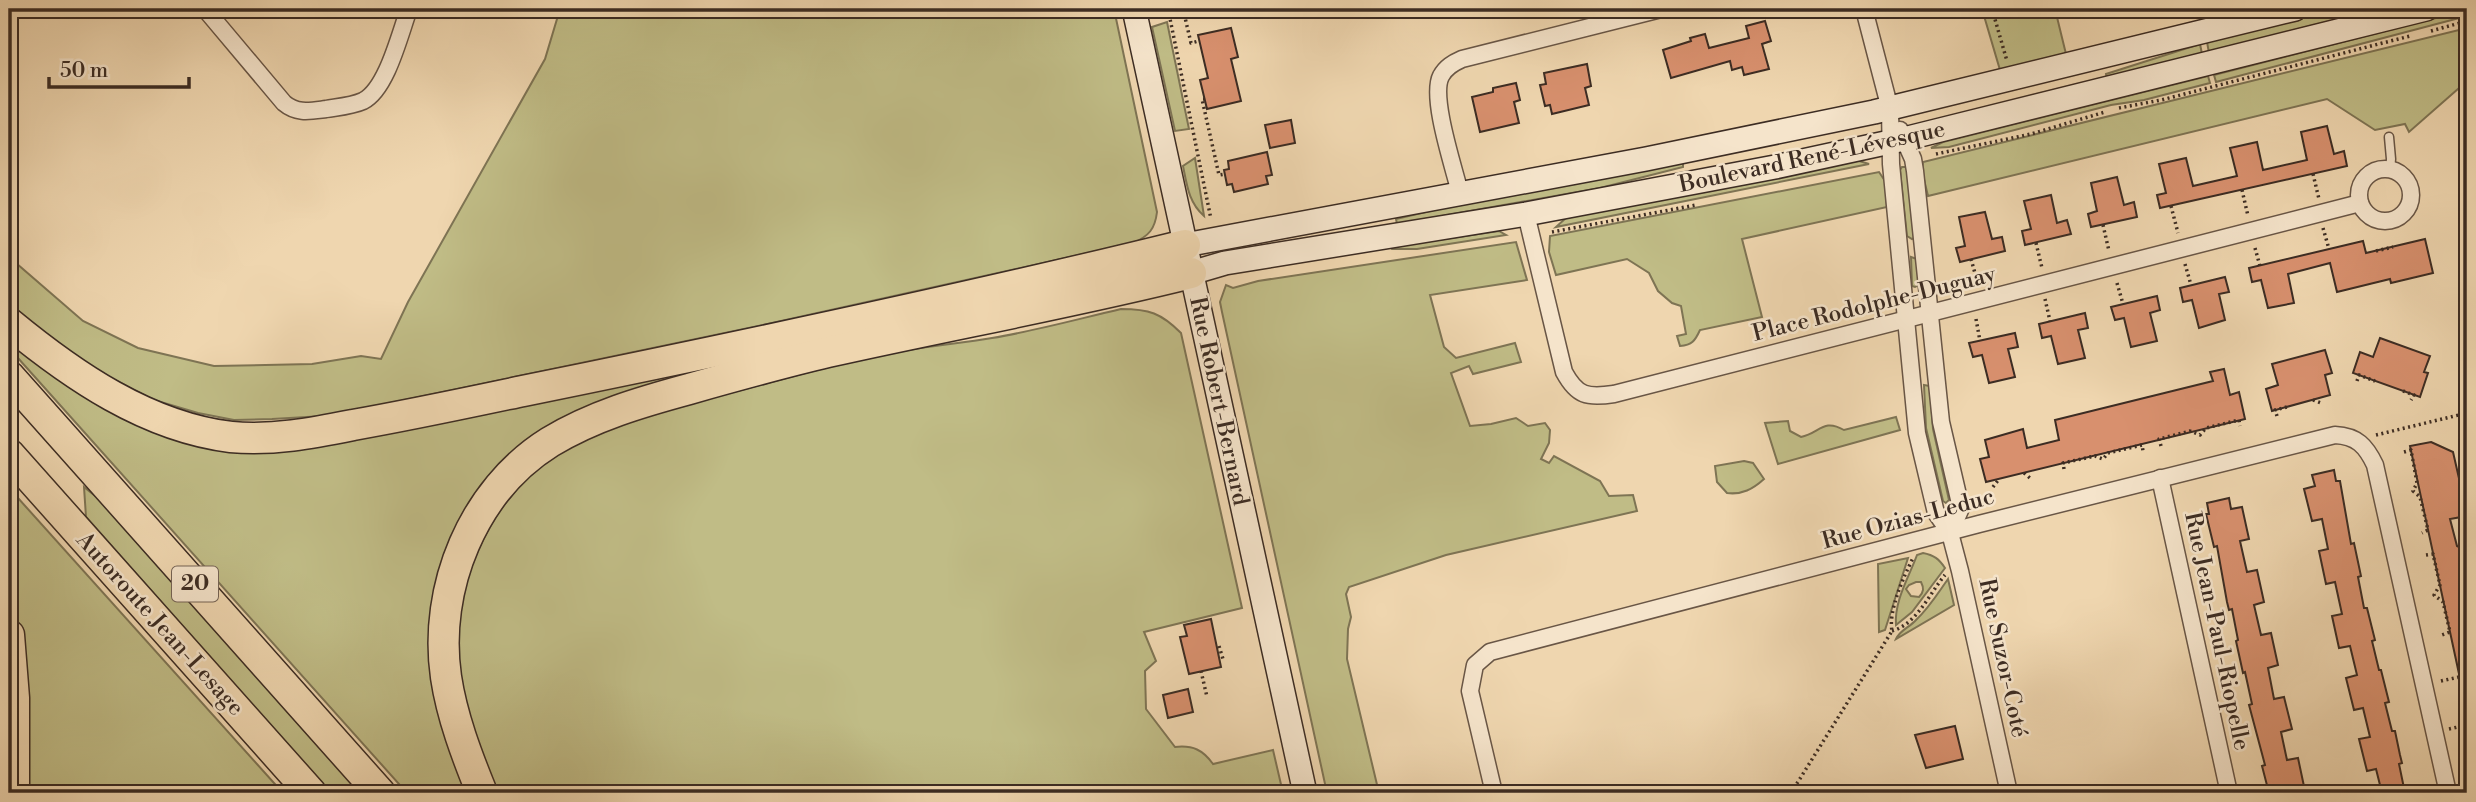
<svg xmlns="http://www.w3.org/2000/svg" width="2476" height="802" font-family="'Libre Bodoni',serif">
<style>
.green{fill:#c0bc86;stroke:#7e7454;stroke-width:2;fill-rule:evenodd}
.building{fill:#d8906e;stroke:#3c2c23;stroke-width:2}
.lines{fill:none;stroke-linecap:round;stroke-linejoin:round}
.lane-casing{stroke:#695646;stroke-width:11}
.street-casing{stroke:#695646;stroke-width:19}
.secondary-casing{stroke:#3c2c23;stroke-width:26}
.highway-casing{stroke:#3c2c23;stroke-width:33}
.path{stroke:#3c2c23;stroke-width:3.5;stroke-dasharray:2 3.5;stroke-linecap:butt}
.lane{stroke:#f5e4cb;stroke-width:8}
.street{stroke:#f5e4cb;stroke-width:16}
.secondary{stroke:#f5e4cb;stroke-width:23}
.highway{stroke:#efd6af;stroke-width:30}
.labels{text-anchor:middle;dominant-baseline:central;stroke-width:5;stroke-linejoin:round;paint-order:stroke}
.shield{fill:#f5e4cb;stroke:#746355;stroke-width:2}
.shield-label{font-size:21px;font-weight:bold;fill:#3c2c23}
.street-label{font-size:23px;fill:#3c2c23;stroke:#f5e4cb}
</style>
<rect width="100%" height="100%" fill="#efd6af"/>
<filter id="stains"><feTurbulence type="fractalNoise" baseFrequency=".00286" numOctaves="4"/><feColorMatrix values="0 0 0 0 .2 0 0 0 0 .09 0 0 0 0 .02 0 0 0 .5 -.17"/></filter>
<radialGradient id="worn" r=".72"><stop offset=".6" stop-color="#630" stop-opacity="0"/><stop offset="1" stop-color="#630" stop-opacity=".3"/></radialGradient>
<g class="green">
<path d="M560,9h554l43,203c-2,17 -8,24 -24,31l-370,82 -392,82 -47,9 -52,3 -38,1 -36,-7 -44,-13 -51,-26 -44,-27 -50,-43v-47l74,64 55,27 76,18 98,-2 49,-8 20,3 27,-57 137,-243z"/>
<polygon points="1982,9 2055,9 2066,54 2000,70"/>
<polygon points="2336,9 2380,9 2209,53 2207,42"/>
<polygon points="2467,10 2467,16 2216,82 2214,75"/>
<polygon points="1167,22 1189,129 1175,131 1152,27"/>
<polygon points="2467,28 2467,81 2409,132 2405,124 2375,130 2327,99 1928,196 1922,171 1923,162"/>
<polygon points="2200,44 2202,54 2107,80 2106,74"/>
<polygon points="2208,76 2210,83 2144,100 2111,105 1949,147 1931,148 1943,142"/>
<path d="M1195,158l9,58c-15,-13 -17,-30 -21,-50z"/>
<polygon points="1856,160 1869,164 1556,227 1566,218"/>
<polygon points="1683,162 1683,167 1600,188 1397,224 1396,219 1468,202"/>
<polygon points="1902,167 1906,167 1907,170 1914,238 1912,239 1907,236 1900,170"/>
<path d="M1879,172l6,9 2,26 -145,32 20,78 -62,13c-5,11 -8,15 -20,16l-3,-10 9,-2 -5,-28 -9,-3 -14,-12 -9,-18 -22,-14 -71,16 -7,-23 1,-16z"/>
<polygon points="1499,231 1506,235 1417,249 1392,249 1390,247"/>
<polygon points="1516,242 1527,280 1430,295 1444,347 1456,358 1515,343 1521,362 1473,374 1469,366 1451,373 1470,426 1491,424 1516,418 1528,426 1545,423 1550,430 1549,443 1541,459 1549,463 1554,456 1600,481 1609,496 1633,495 1637,511 1446,555 1349,587 1346,594 1351,617 1348,629 1347,659 1379,793 1327,793 1222,312 1220,302 1226,285 1233,288 1258,281"/>
<polygon points="1911,257 1917,259 1919,285 1915,287 1912,286"/>
<path d="M1121,309c28,0 40,4 60,24l61,275 -98,24 12,29 -11,10 1,38 29,38c18,-2 28,3 38,17l60,-14 10,43h-786c-16,-44 -38,-94 -39,-142 -3,-87 47,-173 124,-213 51,-26 111,-36 167,-50 52,-14 106,-29 159,-38 28,-5 56,-7 84,-12 43,-7 86,-19 129,-29z"/>
<polygon points="886,322 579,416 446,569 473,793 407,793 9,348 9,334 223,445"/>
<polygon points="1924,385 1930,386 1933,429 1949,500 1946,503 1943,501 1926,428"/>
<path d="M1896,417l4,13 -122,34 -13,-41 23,-2 2,10 11,6c19,-4 22,-19 43,-7z"/>
<path d="M1744,461l9,2 11,16c-11,10 -22,16 -37,14l-10,-11 -2,-16z"/>
<polygon points="84,487 99,499 361,793 330,793 86,517"/>
<polygon points="9,488 283,793 26,793 21,640 9,587"/>
<path d="M1923,553c11,2 16,6 22,15l-33,44 -16,13c-2,-24 13,-48 21,-70zM1916,582h5c3,6 3,10 -2,15l-8,-1 -5,-7 3,-4z"/>
<polygon points="1908,558 1885,630 1879,632 1878,564"/>
<path d="M1948,579l6,26 -58,34c4,-9 14,-12 20,-19 13,-12 22,-27 32,-41z"/>
</g>
<g class="building">
<polygon points="1765,21 1771,41 1762,44 1769,69 1744,75 1742,67 1732,70 1730,61 1671,78 1663,50 1691,41 1690,38 1705,34 1709,48 1749,38 1746,26"/>
<polygon points="1231,28 1238,57 1231,59 1241,101 1207,109 1200,80 1208,78 1198,35"/>
<polygon points="1587,64 1591,86 1585,88 1589,105 1552,114 1550,105 1545,106 1540,85 1546,84 1544,73"/>
<polygon points="1516,83 1520,100 1514,102 1519,123 1480,132 1472,97 1493,92 1493,88"/>
<polygon points="1291,120 1295,143 1270,148 1265,125"/>
<polygon points="2327,126 2334,154 2344,151 2347,166 2160,208 2157,195 2166,193 2159,164 2186,158 2193,186 2237,176 2230,148 2257,142 2263,170 2307,160 2301,132"/>
<polygon points="1267,152 1272,175 1266,176 1268,184 1234,192 1232,184 1227,185 1224,170 1229,169 1228,161"/>
<polygon points="2117,177 2124,205 2134,202 2137,217 2091,227 2088,214 2097,211 2091,183"/>
<polygon points="2051,195 2057,223 2067,220 2071,234 2025,245 2022,231 2031,229 2024,201"/>
<polygon points="1985,212 1992,239 2002,237 2005,251 1960,262 1956,248 1965,246 1959,217"/>
<polygon points="2425,239 2433,273 2391,283 2390,279 2337,292 2330,263 2288,274 2294,303 2268,308 2261,280 2252,282 2249,268 2363,241 2366,253"/>
<polygon points="2225,277 2229,292 2219,294 2225,320 2199,328 2192,300 2183,302 2180,288"/>
<polygon points="2157,296 2160,310 2150,313 2157,341 2131,347 2124,318 2115,320 2111,307"/>
<polygon points="2085,313 2088,328 2078,330 2085,358 2058,364 2051,336 2042,338 2039,324"/>
<polygon points="2015,333 2018,347 2008,349 2015,377 1989,383 1982,355 1973,357 1969,343"/>
<polygon points="2380,338 2430,356 2424,372 2428,373 2420,397 2353,373 2360,352 2373,357"/>
<polygon points="2325,350 2332,373 2325,375 2330,395 2272,411 2266,389 2278,385 2272,364"/>
<polygon points="2224,369 2230,395 2239,392 2245,419 1986,482 1980,459 1989,457 1985,440 2023,429 2027,448 2059,440 2055,420 2213,381 2210,372"/>
<polygon points="2431,442 2453,452 2466,509 2461,517 2450,519 2457,546 2467,551 2467,682 2461,683 2410,446"/>
<polygon points="2334,470 2336,481 2340,481 2351,544 2354,543 2361,576 2358,577 2364,608 2367,608 2375,640 2372,641 2379,670 2381,670 2389,702 2385,703 2392,731 2395,731 2400,755 2402,763 2399,764 2405,793 2382,793 2376,769 2367,771 2359,739 2370,737 2363,708 2354,710 2346,678 2357,675 2350,646 2339,648 2332,616 2342,614 2335,582 2326,584 2319,551 2328,549 2322,519 2312,521 2304,489 2315,486 2312,475"/>
<polygon points="2229,498 2231,509 2242,507 2249,539 2240,541 2247,572 2257,570 2264,602 2254,605 2261,635 2271,633 2278,665 2268,668 2274,699 2284,697 2292,729 2281,732 2287,760 2298,758 2305,791 2294,793 2269,793 2262,766 2265,765 2249,705 2252,704 2245,672 2243,673 2236,641 2238,640 2232,609 2229,610 2227,602 2217,546 2214,547 2206,514 2209,514 2207,503"/>
<polygon points="1211,619 1221,667 1189,674 1180,637 1187,636 1184,625"/>
<polygon points="1188,689 1193,712 1168,718 1163,695"/>
<polygon points="1955,726 1963,759 1926,768 1915,735"/>
</g>
<g class="lines">
<defs>
<polyline id="lane" points="2389,137 2391,159 2390,170"/>
<g id="street">
<path d="M205,9l79,94c13,11 26,8 42,6 12,-2 26,-3 37,-8 24,-12 37,-68 46,-92"/>
<polyline points="1864,9 1890,109 1891,164 1917,433 1936,513 1950,533 1960,571 2009,793"/>
<polyline points="1900,130 1913,159 1915,171 1941,422 1961,508 1950,533"/>
<circle cx="2385" cy="195" r="26"/>
<path d="M1460,193c-6,-25 -30,-96 -19,-117 5,-9 12,-13 21,-17l199,-50"/>
<path d="M1526,214l38,158c13,24 23,26 50,22l746,-191"/>
<polyline points="2160,478 2229,793"/>
<path d="M1494,793l-24,-102 5,-26 15,-13 489,-128 356,-89c22,1 31,11 40,30l73,328"/>
</g>
<g id="secondary">
<polyline points="1134,9 1305,793"/>
<polyline points="1185,245 1646,159 1874,112 2295,9"/>
<polyline points="1191,273 1225,263 1526,214 1775,167 1904,139 2426,9"/>
</g>
<g id="highway">
<path d="M9,323c63,52 138,104 222,114 41,4 82,-4 122,-12 57,-10 113,-22 170,-34 221,-45 443,-92 662,-146"/>
<polyline points="9,376 380,793"/>
<polyline points="9,454 311,793"/>
<polyline points="9,635 14,698 14,793"/>
<path d="M482,793c-15,-37 -30,-76 -36,-116 -13,-89 27,-187 104,-235 43,-26 91,-40 139,-53 46,-13 92,-26 139,-37 120,-27 243,-49 363,-79"/>
</g>
</defs>
<use href="#lane" class="lane-casing"/>
<use href="#street" class="street-casing"/>
<use href="#secondary" class="secondary-casing"/>
<use href="#highway" class="highway-casing"/>
<g class="path">
<polyline points="1168,9 1211,219"/>
<polyline points="1183,9 1191,43 1199,41"/>
<polyline points="1992,9 2007,61"/>
<polyline points="2431,31 2467,21"/>
<polyline points="1205,99 1202,99 1219,175 1225,174"/>
<polyline points="2119,108 2161,100 2410,36"/>
<polyline points="1936,154 2031,134 2105,112"/>
<polyline points="2313,174 2319,199"/>
<polyline points="2242,190 2248,216"/>
<polyline points="2171,206 2178,233"/>
<polyline points="2103,225 2109,251"/>
<polyline points="2323,228 2329,249"/>
<polyline points="1552,232 1696,205"/>
<polyline points="2036,243 2042,268"/>
<polyline points="2255,248 2260,266"/>
<polyline points="2376,251 2393,247"/>
<polyline points="1971,259 1978,284"/>
<polyline points="2185,264 2191,285"/>
<polyline points="2117,283 2123,304"/>
<polyline points="2045,299 2050,321"/>
<polyline points="1976,319 1980,341"/>
<polyline points="2357,381 2359,375 2375,381"/>
<polyline points="2403,391 2414,395 2411,400"/>
<polyline points="2313,400 2321,403"/>
<polyline points="2277,416 2275,410 2287,407"/>
<polyline points="2376,435 2467,413"/>
<polyline points="2161,446 2159,439 2190,431 2200,435 2206,428 2239,420 2240,426"/>
<polyline points="2404,452 2411,450 2417,483 2413,491 2420,497 2428,530 2422,533"/>
<polyline points="2064,469 2063,463 2095,456 2103,459 2108,453 2142,445 2143,451"/>
<polyline points="2024,473 2030,478"/>
<polyline points="1993,487 1999,479"/>
<polyline points="2426,555 2433,554 2440,585 2434,595 2443,602 2450,632 2442,635"/>
<path d="M1892,631c25,-7 37,-37 53,-56"/>
<polyline points="1219,646 1223,659"/>
<polyline points="1201,671 1207,697"/>
<polyline points="2441,681 2459,677"/>
<polyline points="2449,729 2467,725"/>
<path d="M1791,793l101,-162c-4,-20 12,-55 21,-73"/>
</g>
<use href="#lane" class="lane"/>
<use href="#street" class="street"/>
<use href="#secondary" class="secondary"/>
<use href="#highway" class="highway"/>
</g>
<g class="labels">
<rect class="shield" x="172" y="566.5" width="46" height="35" rx="5"/>
<g class="shield-label">
<text x="195" y="584">20</text>
</g>
<g class="street-label">
<text transform="translate(1812 157) rotate(-12)">Boulevard René-Lévesque</text>
<text transform="translate(1874 304) rotate(-14)">Place Rodolphe-Duguay</text>
<text transform="translate(1219 401) rotate(78)">Rue Robert-Bernard</text>
<text transform="translate(1908 519) rotate(-15)">Rue Ozias-Leduc</text>
<text transform="translate(160 624) rotate(48)">Autoroute Jean-Lesage</text>
<text transform="translate(2217 631) rotate(78)">Rue Jean-Paul-Riopelle</text>
<text transform="translate(2003 658) rotate(78)">Rue Suzor-Coté</text>
</g>
</g>
<rect width="2476" height="802" fill="none" stroke="#efd6af" stroke-width="35"/>
<rect x="10" y="10" width="2455" height="781" fill="none" stroke="#3c2c23" stroke-width="3.5"/>
<rect x="18" y="18" width="2441" height="767" fill="none" stroke="#3c2c23" stroke-width="2"/>
<path d="M49 77v10h140v-10" fill="none" stroke="#3c2c23" stroke-width="3.5"/>
<text x="60" y="77" font-size="21" fill="#3c2c23" stroke="#f5e4cb" stroke-width="5" paint-order="stroke">50 m</text>
<rect width="100%" height="100%" filter="url(#stains)"/>
<rect width="100%" height="100%" fill="url(#worn)"/>
</svg>
